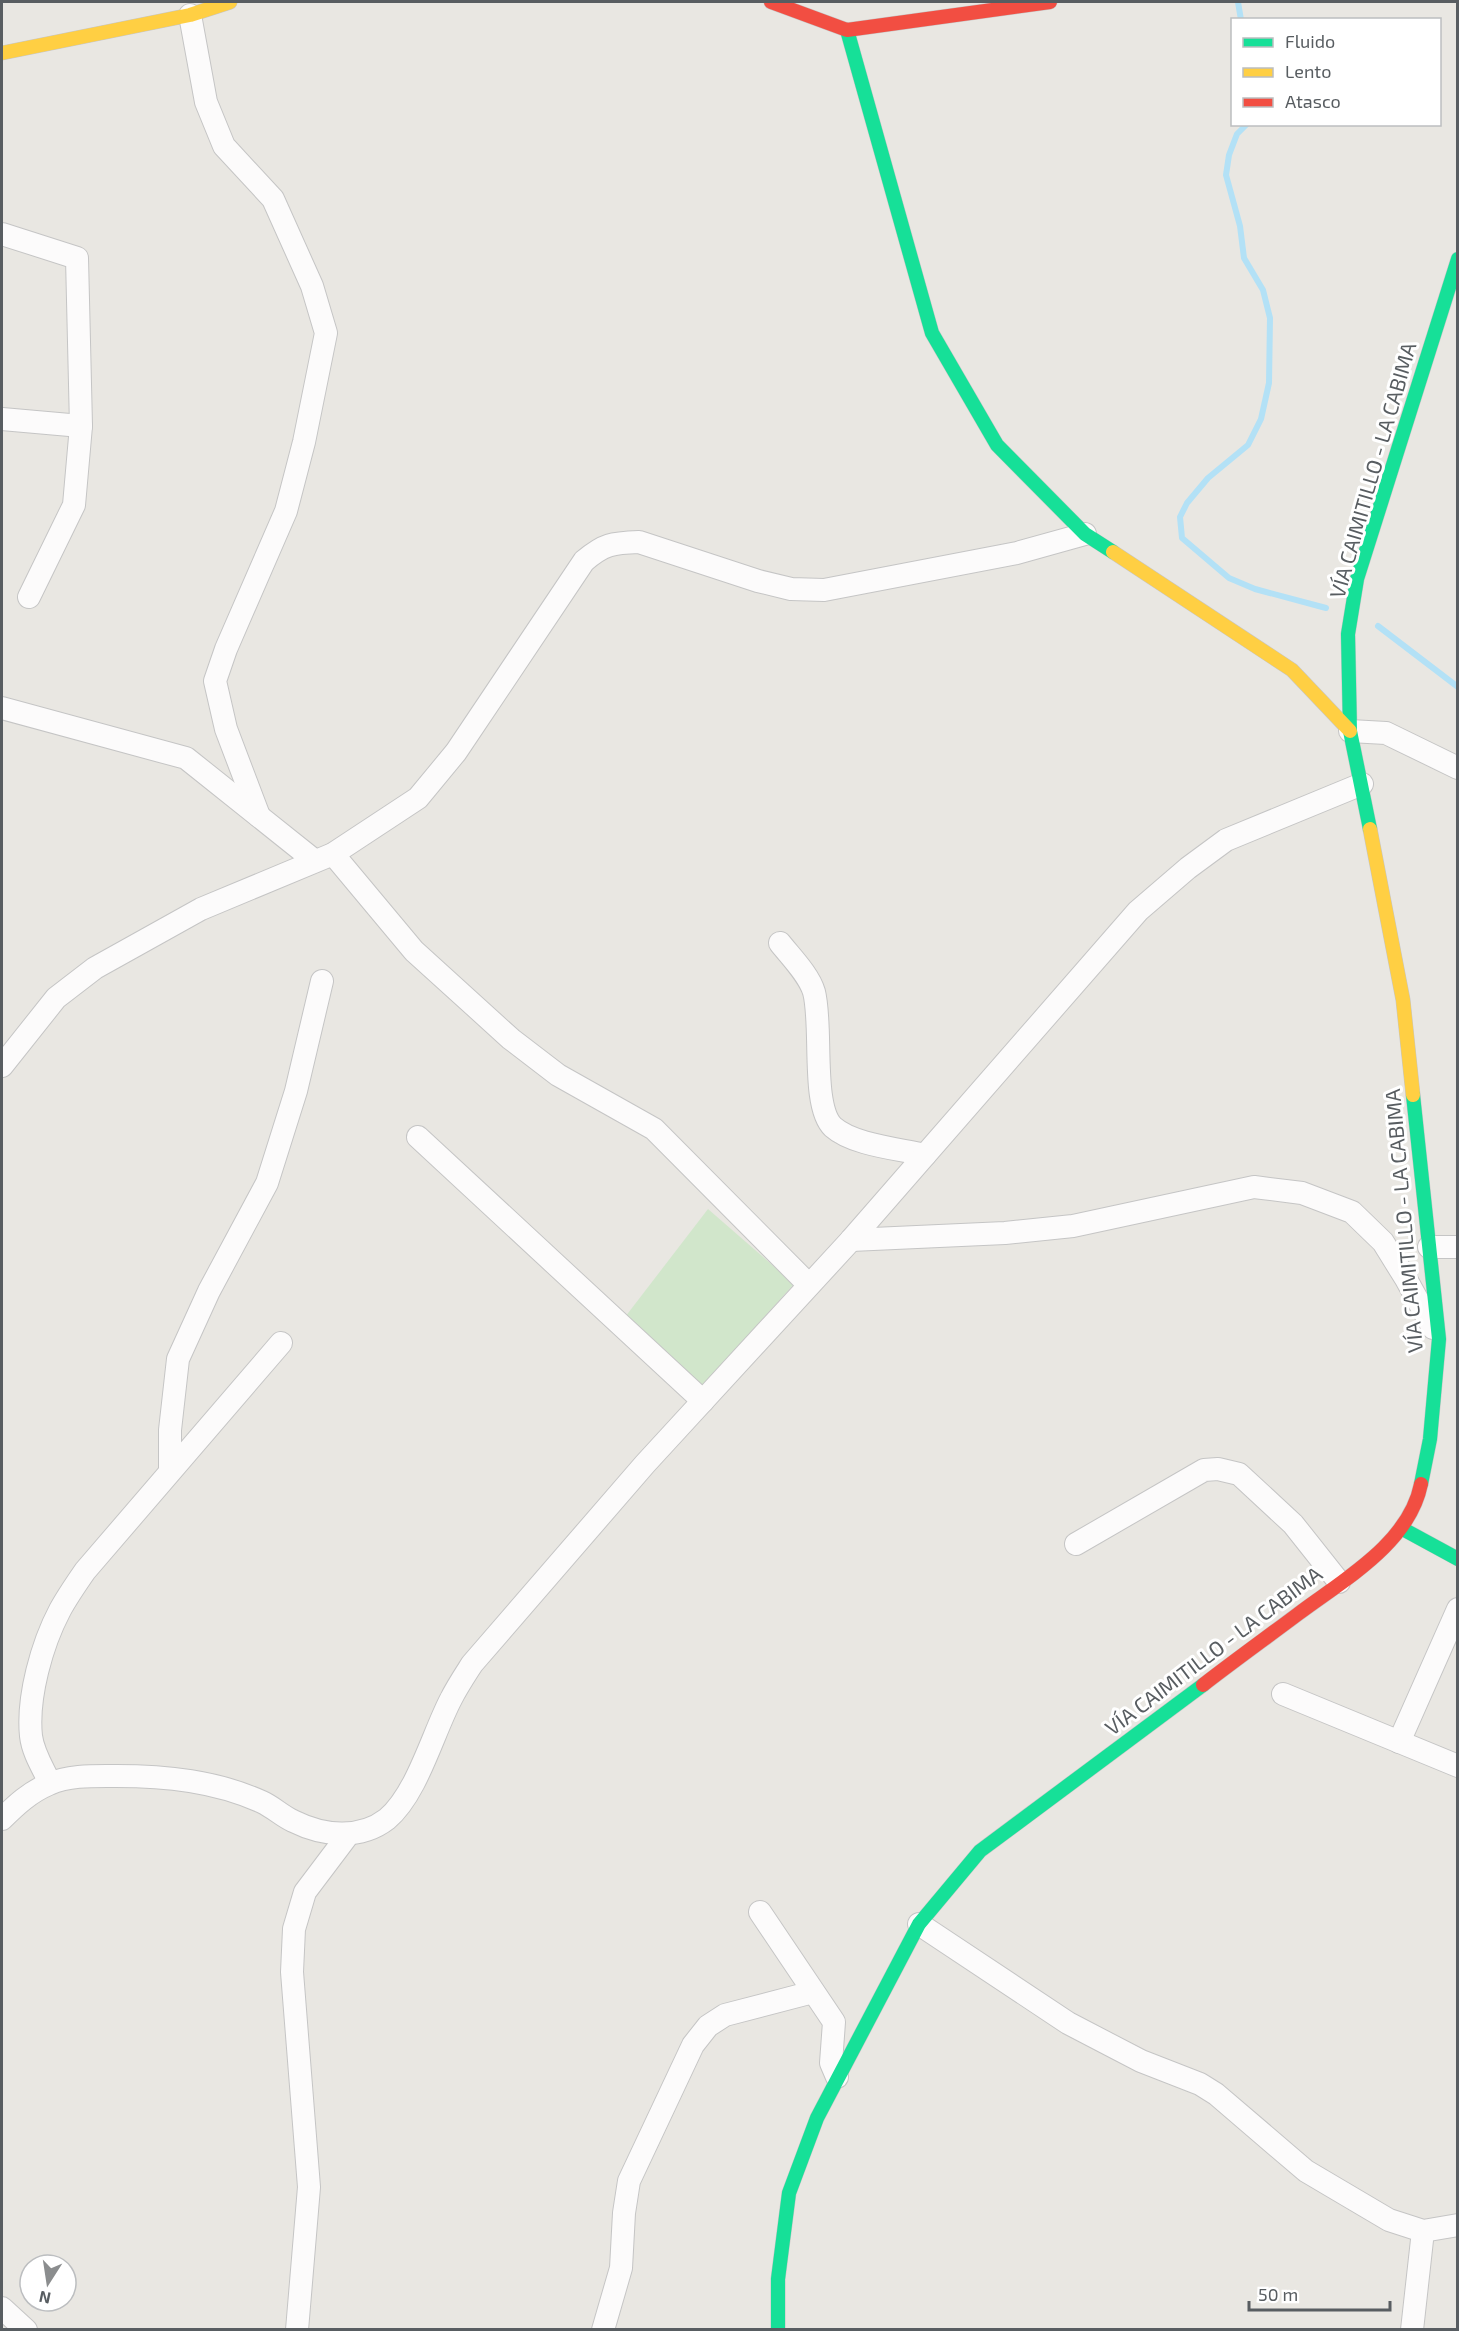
<svg xmlns="http://www.w3.org/2000/svg" width="1459" height="2331" font-family="'Exo 2',sans-serif">
<style>
.green{fill:#d1e6cb}
.lines{fill:none;stroke-linecap:round;stroke-linejoin:round}
.stream{stroke:#b3e1f6;stroke-width:6}
.street-casing{stroke:#c5c5c5;stroke-width:24}
.fast-casing{stroke:#c6c6c6;stroke-width:15}
.slow-casing{stroke:#c6c6c6;stroke-width:15}
.jam-casing{stroke:#c6c6c6;stroke-width:15}
.street{stroke:#fcfbfb;stroke-width:22}
.fast{stroke:#16e098;stroke-width:14}
.slow{stroke:#ffcf43;stroke-width:14}
.jam{stroke:#f24e42;stroke-width:14}
.labels{text-anchor:middle;dominant-baseline:central;stroke-width:6;stroke-linejoin:round;paint-order:stroke}
.street-label{font-size:21px;fill:#585d61;stroke:#fff}
</style>
<rect width="100%" height="100%" fill="#e9e7e2"/>
<polygon class="green" points="708,1209 794,1284 699,1390 622,1321"/>
<g class="lines">
<g class="stream">
<polyline points="1238,2 1241,20"/>
<polyline points="1247,124 1237,134 1229,155 1226,175 1240,226 1244,258 1263,290 1270,318 1269,383 1261,419 1248,445 1208,478 1187,503 1180,517 1182,538 1229,578 1255,589 1326,608"/>
<polyline points="1378,626 1458,687"/>
</g>
<defs>
<g id="street">
<polyline points="190,15 206,102 224,146 273,199 312,286 326,333 304,442 286,511 226,649 215,681 226,729 259,816"/>
<polyline points="2,234 77,258 81,426 74,505 29,597"/>
<polyline points="2,419 81,426"/>
<polyline points="2,708 186,758 315,861"/>
<polyline points="1350,731 1386,733 1458,768"/>
<polyline points="333,854 414,951 511,1039 558,1075 654,1129 809,1285"/>
<path d="M780,943c11,14 29,32 34,49 9,34 -3,114 19,135 20,18 67,22 92,28"/>
<path d="M2,1066l54,-68 39,-30 106,-59 132,-55 85,-56 38,-46 128,-191c20,-17 28,-18 55,-19l119,39 33,8 33,1 193,-37 68,-19"/>
<polyline points="418,1137 703,1401"/>
<polyline points="851,1240 1005,1233 1073,1226 1254,1187 1302,1193 1352,1212 1383,1242 1406,1279 1433,1328"/>
<polyline points="1429,1247 1458,1247"/>
<polyline points="170,1471 170,1430 178,1359 209,1291 267,1183 296,1091 322,981"/>
<polyline points="1076,1544 1204,1470 1218,1469 1239,1474 1293,1524 1339,1582"/>
<polyline points="1283,1694 1458,1766"/>
<polyline points="1399,1742 1458,1609"/>
<path d="M50,1783c-7,-15 -17,-30 -19,-47 -4,-39 11,-92 29,-126 7,-13 16,-26 25,-39l196,-228"/>
<path d="M2,1819c14,-14 28,-27 47,-35 20,-9 45,-8 67,-8 50,0 100,5 146,26 11,5 20,14 31,19 30,15 67,19 94,-2 30,-25 46,-86 64,-120 6,-12 14,-24 21,-35l173,-200 206,-224 287,-329 50,-43 38,-28 136,-56"/>
<polyline points="760,1912 834,2022 831,2063 837,2077"/>
<polyline points="919,1924 1068,2023 1141,2061 1200,2084 1216,2094 1306,2171 1389,2220 1423,2231 1458,2225"/>
<polyline points="2,2308 26,2330"/>
<polyline points="297,2330 309,2187 292,1972 294,1929 305,1892 348,1835"/>
<polyline points="603,2330 621,2268 624,2213 629,2181 693,2045 708,2026 725,2015 813,1992"/>
<polyline points="1412,2330 1423,2231"/>
</g>
<g id="fast">
<polyline points="847,30 932,333 997,445 1085,534 1113,552"/>
<polyline points="1370,829 1350,731 1348,634 1357,579 1458,259"/>
<polyline points="1413,1095 1439,1339 1430,1439 1421,1484"/>
<polyline points="1401,1528 1458,1559"/>
<polyline points="778,2330 778,2279 789,2193 817,2118 919,1924 980,1851 1203,1685"/>
</g>
<g id="slow">
<polyline points="2,53 190,15 230,2"/>
<polyline points="1113,552 1292,670 1350,731"/>
<polyline points="1370,829 1403,1000 1413,1095"/>
</g>
<g id="jam">
<polyline points="771,2 847,30 1050,2"/>
<path d="M1203,1685c31,-24 63,-47 95,-71 45,-34 111,-70 123,-130"/>
</g>
</defs>
<use href="#street" class="street-casing"/>
<use href="#fast" class="fast-casing"/>
<use href="#slow" class="slow-casing"/>
<use href="#jam" class="jam-casing"/>
<use href="#street" class="street"/>
<use href="#fast" class="fast"/>
<use href="#slow" class="slow"/>
<use href="#jam" class="jam"/>
</g>
<g class="labels">
<g class="street-label">
<text transform="translate(1372 470) rotate(-74)">VÍA CAIMITILLO - LA CABIMA</text>
<text transform="translate(1403 1221) rotate(-95)">VÍA CAIMITILLO - LA CABIMA</text>
<text transform="translate(1213 1650) rotate(-37)">VÍA CAIMITILLO - LA CABIMA</text>
</g>
</g>
<rect width="1459" height="2331" fill="none" stroke="#585d61" stroke-width="6"/>
<rect x="1231" y="18" width="210" height="108" fill="#ffffff" stroke="#bcbec0" stroke-width="1.5"/>
<rect x="1243" y="38" width="30" height="9" fill="#16e098" stroke="#bcbec0" stroke-width="1.5"/>
<text x="1285" y="48" font-size="18" fill="#585d61">Fluido</text>
<rect x="1243" y="68" width="30" height="9" fill="#ffcf43" stroke="#bcbec0" stroke-width="1.5"/>
<text x="1285" y="78" font-size="18" fill="#585d61">Lento</text>
<rect x="1243" y="98" width="30" height="9" fill="#f24e42" stroke="#bcbec0" stroke-width="1.5"/>
<text x="1285" y="108" font-size="18" fill="#585d61">Atasco</text>
<g transform="translate(48 2283) rotate(192)"><circle r="28" fill="#ffffff" stroke="#bcbec0" stroke-width="1.5"/>
<path d="M0-4.5L10 22L0 15L-10 22Z" fill="#8b8d8e"/>
<text y="-9" font-size="16" font-weight="bold" text-anchor="middle" fill="#585d61">N</text>
</g>
<path d="M1249 2301v9h141v-9" fill="none" stroke="#585d61" stroke-width="3"/>
<text x="1258" y="2301" font-size="18" fill="#585d61" stroke="#ffffff" stroke-width="4.5" paint-order="stroke">50 m</text>
</svg>
